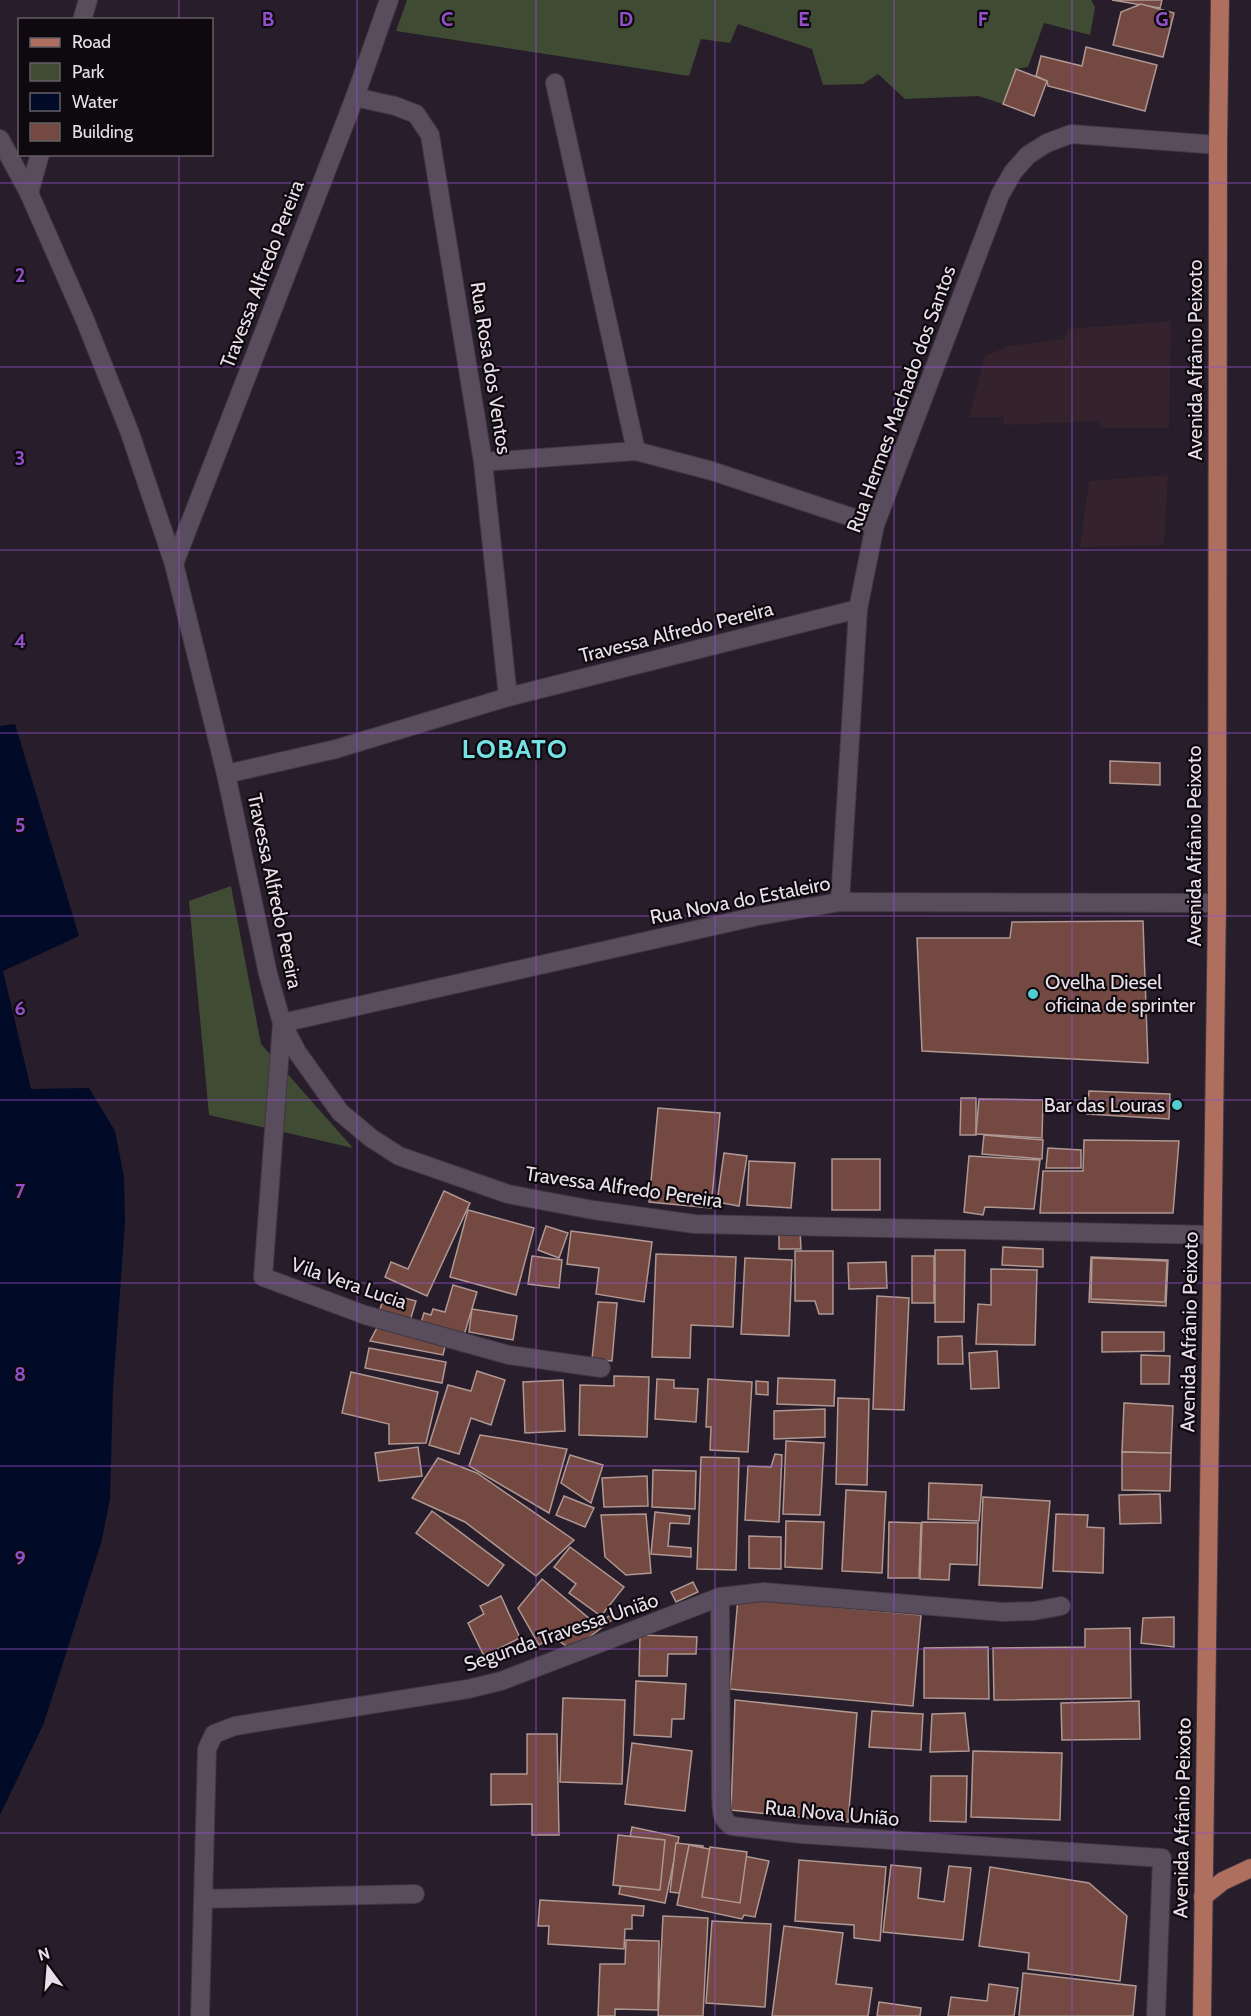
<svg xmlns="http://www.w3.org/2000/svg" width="1251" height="2016" font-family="Cabin,sans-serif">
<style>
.industrial{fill:#34232c}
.green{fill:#404b34}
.water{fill:#010a26}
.building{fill:#734941;stroke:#af9792;stroke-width:1.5}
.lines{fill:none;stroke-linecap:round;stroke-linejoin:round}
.lane-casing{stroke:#403742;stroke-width:20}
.street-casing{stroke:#403742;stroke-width:20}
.primary-casing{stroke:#403742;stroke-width:20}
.lane{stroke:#594c5c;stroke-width:18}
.street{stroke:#594c5c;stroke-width:18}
.primary{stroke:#ae6f5e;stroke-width:18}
.grid{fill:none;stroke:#9150c7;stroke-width:1.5;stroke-opacity:0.55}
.poi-dot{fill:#52cdcf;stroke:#0e090f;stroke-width:2}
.labels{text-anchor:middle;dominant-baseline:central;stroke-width:4.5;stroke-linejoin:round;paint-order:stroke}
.street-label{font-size:20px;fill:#e7e0e9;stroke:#0e090f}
.poi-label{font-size:20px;fill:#e7e0e9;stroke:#0e090f;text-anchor:start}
.district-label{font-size:26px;font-weight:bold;letter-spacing:1.5px;fill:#76e2e4;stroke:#0e090f}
.grid-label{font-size:20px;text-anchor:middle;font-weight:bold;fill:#9150c7;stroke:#0e090f;stroke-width:4.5;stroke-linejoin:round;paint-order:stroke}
</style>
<rect width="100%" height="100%" fill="#281d2b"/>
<g class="industrial">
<polygon points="1171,321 1169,428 1099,428 1101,421 1004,425 1004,417 969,417 985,356 1009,346 1064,339 1068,329"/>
<polygon points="1168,475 1164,545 1080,547 1089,481"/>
</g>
<g class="green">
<polygon points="407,0 1091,0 1095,7 1090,35 1044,23 1028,67 1016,69 1003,104 978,96 905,99 878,74 863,84 823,85 812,49 738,24 730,43 701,39 689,76 396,31"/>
<polygon points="231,886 261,1044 353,1148 209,1115 189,901"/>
</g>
<polygon class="water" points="15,724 79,936 3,971 31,1089 89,1088 115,1131 124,1177 125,1222 113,1388 110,1499 101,1543 44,1723 0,1815 0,726"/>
<g class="building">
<polygon points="1112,0 1162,0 1160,8"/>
<polygon points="1141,4 1174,13 1163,57 1113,45 1121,12"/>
<polygon points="1086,47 1157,65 1145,111 1048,86 1047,81 1036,76 1041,56 1082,66"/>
<polygon points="1016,69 1047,81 1034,116 1003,104"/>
<polygon points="1110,761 1160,763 1160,785 1110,783"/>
<polygon points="1143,921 1148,1063 922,1051 917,938 1010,938 1012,922"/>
<polygon points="1089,1091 1170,1094 1169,1119 1087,1114"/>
<polygon points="961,1098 976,1098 976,1135 960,1135"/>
<polygon points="979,1099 1043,1100 1042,1138 976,1134"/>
<polygon points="658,1108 720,1113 711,1208 649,1202"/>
<polygon points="984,1135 1043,1140 1042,1159 982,1154"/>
<polygon points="1084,1140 1179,1141 1173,1213 1040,1213 1043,1171 1083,1171"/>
<polygon points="1048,1148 1081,1150 1081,1168 1046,1168"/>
<polygon points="724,1153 747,1156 739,1206 717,1202"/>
<polygon points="969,1156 1040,1160 1034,1209 985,1207 983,1215 964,1212"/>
<rect x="832" y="1159" width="48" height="51"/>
<polygon points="749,1161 795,1163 791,1208 747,1205"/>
<polygon points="444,1191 470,1203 427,1296 385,1277 391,1262 408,1269"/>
<polygon points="468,1210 534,1228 516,1295 450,1277"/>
<polygon points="546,1226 568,1233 559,1258 538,1250"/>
<polygon points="800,1230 801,1249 779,1249 779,1232"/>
<polygon points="571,1231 652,1242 644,1302 596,1294 599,1268 567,1264"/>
<polygon points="1003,1247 1043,1249 1043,1267 1002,1265"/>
<polygon points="935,1250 965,1250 964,1322 935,1322"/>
<polygon points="795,1251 833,1251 833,1314 819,1314 815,1301 795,1301"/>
<polygon points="656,1254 736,1257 733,1327 691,1325 690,1358 652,1357"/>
<polygon points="532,1256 562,1260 559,1288 528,1284"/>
<rect x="912" y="1256" width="22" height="47"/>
<polygon points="1091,1257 1168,1260 1166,1306 1089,1302"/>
<polygon points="745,1258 792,1260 789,1336 741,1334"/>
<polygon points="1092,1258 1167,1261 1165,1302 1091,1299"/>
<polygon points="886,1262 887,1288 849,1289 848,1263"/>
<polygon points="991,1269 1037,1270 1035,1345 976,1344 978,1304 991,1305"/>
<polygon points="453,1285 477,1292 462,1342 419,1329 424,1313 431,1315 433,1309 445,1312"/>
<polygon points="385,1293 416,1301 409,1324 378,1316"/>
<polygon points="877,1296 909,1298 904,1410 873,1409"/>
<polygon points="598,1302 617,1303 612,1361 592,1359"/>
<polygon points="472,1309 517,1316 513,1340 469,1332"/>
<polygon points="379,1324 447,1338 443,1355 370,1341"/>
<polygon points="1102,1332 1164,1332 1164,1351 1102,1352"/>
<polygon points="962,1336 963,1364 938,1364 938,1337"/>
<polygon points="369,1348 446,1362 442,1383 365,1368"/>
<polygon points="997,1351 999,1388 971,1389 969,1353"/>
<polygon points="1141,1355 1170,1356 1169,1384 1141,1384"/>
<polygon points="477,1371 505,1380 491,1425 471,1418 459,1454 429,1445 448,1385 471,1391"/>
<polygon points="351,1372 438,1392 426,1443 389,1444 389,1424 342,1413"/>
<polygon points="614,1376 649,1377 647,1437 579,1435 580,1385 614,1386"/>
<polygon points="778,1378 835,1380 834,1406 777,1404"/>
<polygon points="657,1379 674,1380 674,1388 698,1389 696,1422 655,1419"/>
<polygon points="708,1379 752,1382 748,1452 710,1450 711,1427 706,1427"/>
<polygon points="563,1380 565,1431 525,1433 523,1382"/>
<polygon points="756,1381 768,1382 768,1395 756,1394"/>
<polygon points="838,1398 869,1399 867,1485 836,1484"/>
<polygon points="1124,1403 1173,1406 1171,1453 1122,1452"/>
<polygon points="825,1409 825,1437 774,1439 774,1411"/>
<polygon points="480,1435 567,1449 549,1513 469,1466"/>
<polygon points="786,1441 824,1443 820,1515 783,1514"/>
<polygon points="418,1447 422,1476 379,1481 375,1453"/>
<polygon points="1122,1452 1171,1453 1170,1491 1122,1490"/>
<polygon points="775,1454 782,1455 779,1522 745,1520 748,1466 771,1467"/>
<polygon points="570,1455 603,1465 591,1503 561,1483"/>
<polygon points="701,1457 739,1458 736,1570 697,1569"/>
<polygon points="438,1458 477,1473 574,1540 536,1576 465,1522 412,1498"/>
<polygon points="653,1470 696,1471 695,1509 652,1507"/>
<polygon points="647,1476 648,1506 604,1507 602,1478"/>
<polygon points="929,1483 982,1485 979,1521 928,1519"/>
<polygon points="846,1490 886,1492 882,1573 842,1571"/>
<polygon points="1160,1494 1161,1523 1120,1524 1119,1495"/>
<polygon points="564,1496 594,1508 585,1527 556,1515"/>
<polygon points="983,1497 1050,1501 1042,1588 979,1585"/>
<polygon points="432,1511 504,1565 488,1586 416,1533"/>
<polygon points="655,1512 690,1516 689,1524 670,1523 668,1546 691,1548 691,1557 651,1554"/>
<polygon points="646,1514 651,1573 626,1575 605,1557 601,1515"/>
<polygon points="1056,1514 1088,1515 1087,1527 1104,1528 1103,1573 1053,1571"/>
<polygon points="786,1521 824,1522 822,1569 785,1567"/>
<polygon points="889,1522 921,1523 919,1578 888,1578"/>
<polygon points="922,1522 978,1523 977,1565 950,1564 949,1580 920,1579"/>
<polygon points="749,1536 781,1537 781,1569 749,1568"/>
<polygon points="570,1547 624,1587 601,1616 569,1593 576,1584 554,1567"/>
<polygon points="542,1579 596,1624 611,1615 612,1620 572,1650 553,1637 539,1645 518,1608"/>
<polygon points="693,1582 698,1592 676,1602 671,1592"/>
<polygon points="501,1596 520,1638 484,1656 468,1623 484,1614 480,1606"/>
<polygon points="738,1598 921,1615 913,1706 730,1689"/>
<polygon points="1174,1617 1174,1647 1141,1643 1143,1618"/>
<polygon points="1130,1628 1131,1698 994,1700 993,1648 1085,1647 1085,1629"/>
<polygon points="640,1635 697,1637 696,1654 668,1654 667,1676 639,1676"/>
<polygon points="988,1647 989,1699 924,1698 924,1648"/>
<polygon points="636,1681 686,1684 684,1719 672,1719 671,1737 634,1735"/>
<polygon points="563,1698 625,1700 622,1784 560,1782"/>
<polygon points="735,1700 857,1713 848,1822 731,1810"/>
<polygon points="1139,1701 1140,1739 1062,1740 1061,1703"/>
<polygon points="872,1711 923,1714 921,1750 869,1747"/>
<polygon points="965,1713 969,1751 930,1752 932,1714"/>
<polygon points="527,1734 557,1734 559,1835 532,1835 532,1804 491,1805 491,1774 527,1774"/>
<polygon points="632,1743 692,1751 685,1811 625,1804"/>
<polygon points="973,1751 1062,1753 1060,1820 971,1817"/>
<polygon points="931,1776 967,1776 966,1822 930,1821"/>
<polygon points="632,1827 679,1837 665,1903 619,1894"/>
<polygon points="618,1835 665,1840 660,1890 613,1885"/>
<polygon points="676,1843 703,1846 696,1895 670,1892"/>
<polygon points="689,1845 769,1861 755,1917 744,1915 742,1919 677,1905"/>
<polygon points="710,1847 747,1852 740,1903 702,1897"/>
<polygon points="799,1860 886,1867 880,1941 854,1938 854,1925 795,1921"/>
<polygon points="891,1865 921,1868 918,1898 944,1902 949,1866 971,1868 963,1940 883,1932"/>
<polygon points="990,1867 1089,1883 1127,1916 1120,1981 1028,1969 1029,1953 979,1946"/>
<polygon points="540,1900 644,1906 643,1916 632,1915 632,1929 625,1929 624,1949 548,1944 549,1926 538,1926"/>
<polygon points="663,1916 708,1918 703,2016 658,2016"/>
<polygon points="712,1921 771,1924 765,2007 706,2003"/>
<polygon points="784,1926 843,1933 836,1984 872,1988 868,2016 772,2016"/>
<polygon points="626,1940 659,1941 658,2010 615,2009 615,2016 598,2016 600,1964 625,1964"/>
<polygon points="1023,1973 1136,1986 1133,2016 1019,2016"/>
<polygon points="989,1984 1018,1988 1014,2016 948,2016 951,1997 987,2001"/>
<polygon points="879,2002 921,2008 920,2016 877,2016"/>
</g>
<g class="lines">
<defs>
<g id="lane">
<polyline points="555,83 636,451"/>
<polyline points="282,1023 263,1277 365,1315 509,1355 601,1368"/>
</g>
<g id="street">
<polyline points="82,20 88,0"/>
<polyline points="355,97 395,106 416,114 430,135 483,462 508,697"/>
<polyline points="0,139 29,193 85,320 130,433 174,564 226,774 268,974 282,1023 297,1052 340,1112 371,1138 399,1156 508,1194 593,1210 695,1224 1212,1235"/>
<polyline points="29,193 40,154"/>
<polyline points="483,462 636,451 712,471 875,525"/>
<polyline points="174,564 355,97 389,0"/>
<polyline points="226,774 336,749 508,697 858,609"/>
<polyline points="840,902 858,609 875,525 1000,195 1013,172 1028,155 1047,143 1071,134 1218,145"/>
<polyline points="282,1023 758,916 840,902 1217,903"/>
<path d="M720,1597l1,200c1,12 -1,22 11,29l69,8 361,24 -6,158"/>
<polyline points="203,1899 415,1894"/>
<polyline points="200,2016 207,1749 214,1734 235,1726 468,1689 501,1681 720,1597 764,1592 1003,1612 1034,1611 1061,1606"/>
</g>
<g id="primary">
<polyline points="1203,1897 1223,1881 1251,1868"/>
<polyline points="1202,2016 1217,903 1218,145 1220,0"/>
</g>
</defs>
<use href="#lane" class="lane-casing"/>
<use href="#street" class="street-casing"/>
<use href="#primary" class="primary-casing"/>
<use href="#lane" class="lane"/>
<use href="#street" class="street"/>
<use href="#primary" class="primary"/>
</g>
<path class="grid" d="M179,0v20M357,0v2016M536,0v2016M715,0v2016M894,0v2016M1072,0v2016M179,154v1862M0,183h1251M0,367h1251M0,550h1251M0,733h1251M0,916h1251M0,1100h1251M0,1283h1251M0,1466h1251M0,1649h1251M0,1833h1251"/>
<g class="poi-dot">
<circle cx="1033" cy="994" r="6"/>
<circle cx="1177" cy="1105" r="6"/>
</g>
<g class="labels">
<g class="street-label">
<text transform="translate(262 274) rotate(-69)">Travessa Alfredo Pereira</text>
<text transform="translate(1195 360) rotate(-90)">Avenida Afrânio Peixoto</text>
<text transform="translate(491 368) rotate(81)">Rua Rosa dos Ventos</text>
<text transform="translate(901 399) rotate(-70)">Rua Hermes Machado dos Santos</text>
<text transform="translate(676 632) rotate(-14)">Travessa Alfredo Pereira</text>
<text transform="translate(1194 846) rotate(-90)">Avenida Afrânio Peixoto</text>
<text transform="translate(275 891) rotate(78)">Travessa Alfredo Pereira</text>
<text transform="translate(740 900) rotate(-11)">Rua Nova do Estaleiro</text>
<text transform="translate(624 1187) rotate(8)">Travessa Alfredo Pereira</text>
<text transform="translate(349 1283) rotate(19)">Vila Vera Lucia</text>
<text transform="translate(1189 1332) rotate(-89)">Avenida Afrânio Peixoto</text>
<text transform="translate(561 1632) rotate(-19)">Segunda Travessa União</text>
<text transform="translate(832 1813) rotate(5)">Rua Nova União</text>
<text transform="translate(1182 1818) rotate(-89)">Avenida Afrânio Peixoto</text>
</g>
<g class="poi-label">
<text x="1045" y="982">Ovelha Diesel<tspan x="1045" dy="23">oficina de sprinter</tspan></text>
<text x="1165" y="1105" text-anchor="end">Bar das Louras</text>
</g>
<g class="district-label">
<text x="515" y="749">LOBATO</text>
</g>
</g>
<g class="grid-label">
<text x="268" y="26">B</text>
<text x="447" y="26">C</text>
<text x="626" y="26">D</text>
<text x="804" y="26">E</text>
<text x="983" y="26">F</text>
<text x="1162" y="26">G</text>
<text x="20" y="282">2</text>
<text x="20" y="465">3</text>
<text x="20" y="648">4</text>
<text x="20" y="832">5</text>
<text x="20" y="1015">6</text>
<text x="20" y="1198">7</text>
<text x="20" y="1381">8</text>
<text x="20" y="1565">9</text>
</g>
<rect x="18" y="18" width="195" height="138" fill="#0e090f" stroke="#655f66" stroke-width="1.5"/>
<rect x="30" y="38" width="30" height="9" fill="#ae6f5e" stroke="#655f66" stroke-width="1.5"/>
<text x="72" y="48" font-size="18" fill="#e7e0e9">Road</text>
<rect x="30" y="63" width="30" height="18" fill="#404b34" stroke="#655f66" stroke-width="1.5"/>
<text x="72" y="78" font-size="18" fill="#e7e0e9">Park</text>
<rect x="30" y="93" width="30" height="18" fill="#010a26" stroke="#655f66" stroke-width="1.5"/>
<text x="72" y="108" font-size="18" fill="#e7e0e9">Water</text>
<rect x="30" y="123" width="30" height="18" fill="#734941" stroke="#655f66" stroke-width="1.5"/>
<text x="72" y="138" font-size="18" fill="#e7e0e9">Building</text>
<g transform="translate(48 1968) rotate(344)" stroke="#0e090f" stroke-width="4.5" paint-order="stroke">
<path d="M0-4.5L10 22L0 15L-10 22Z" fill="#e7e0e9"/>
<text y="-9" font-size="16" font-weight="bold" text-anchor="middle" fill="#e7e0e9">N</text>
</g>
</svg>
